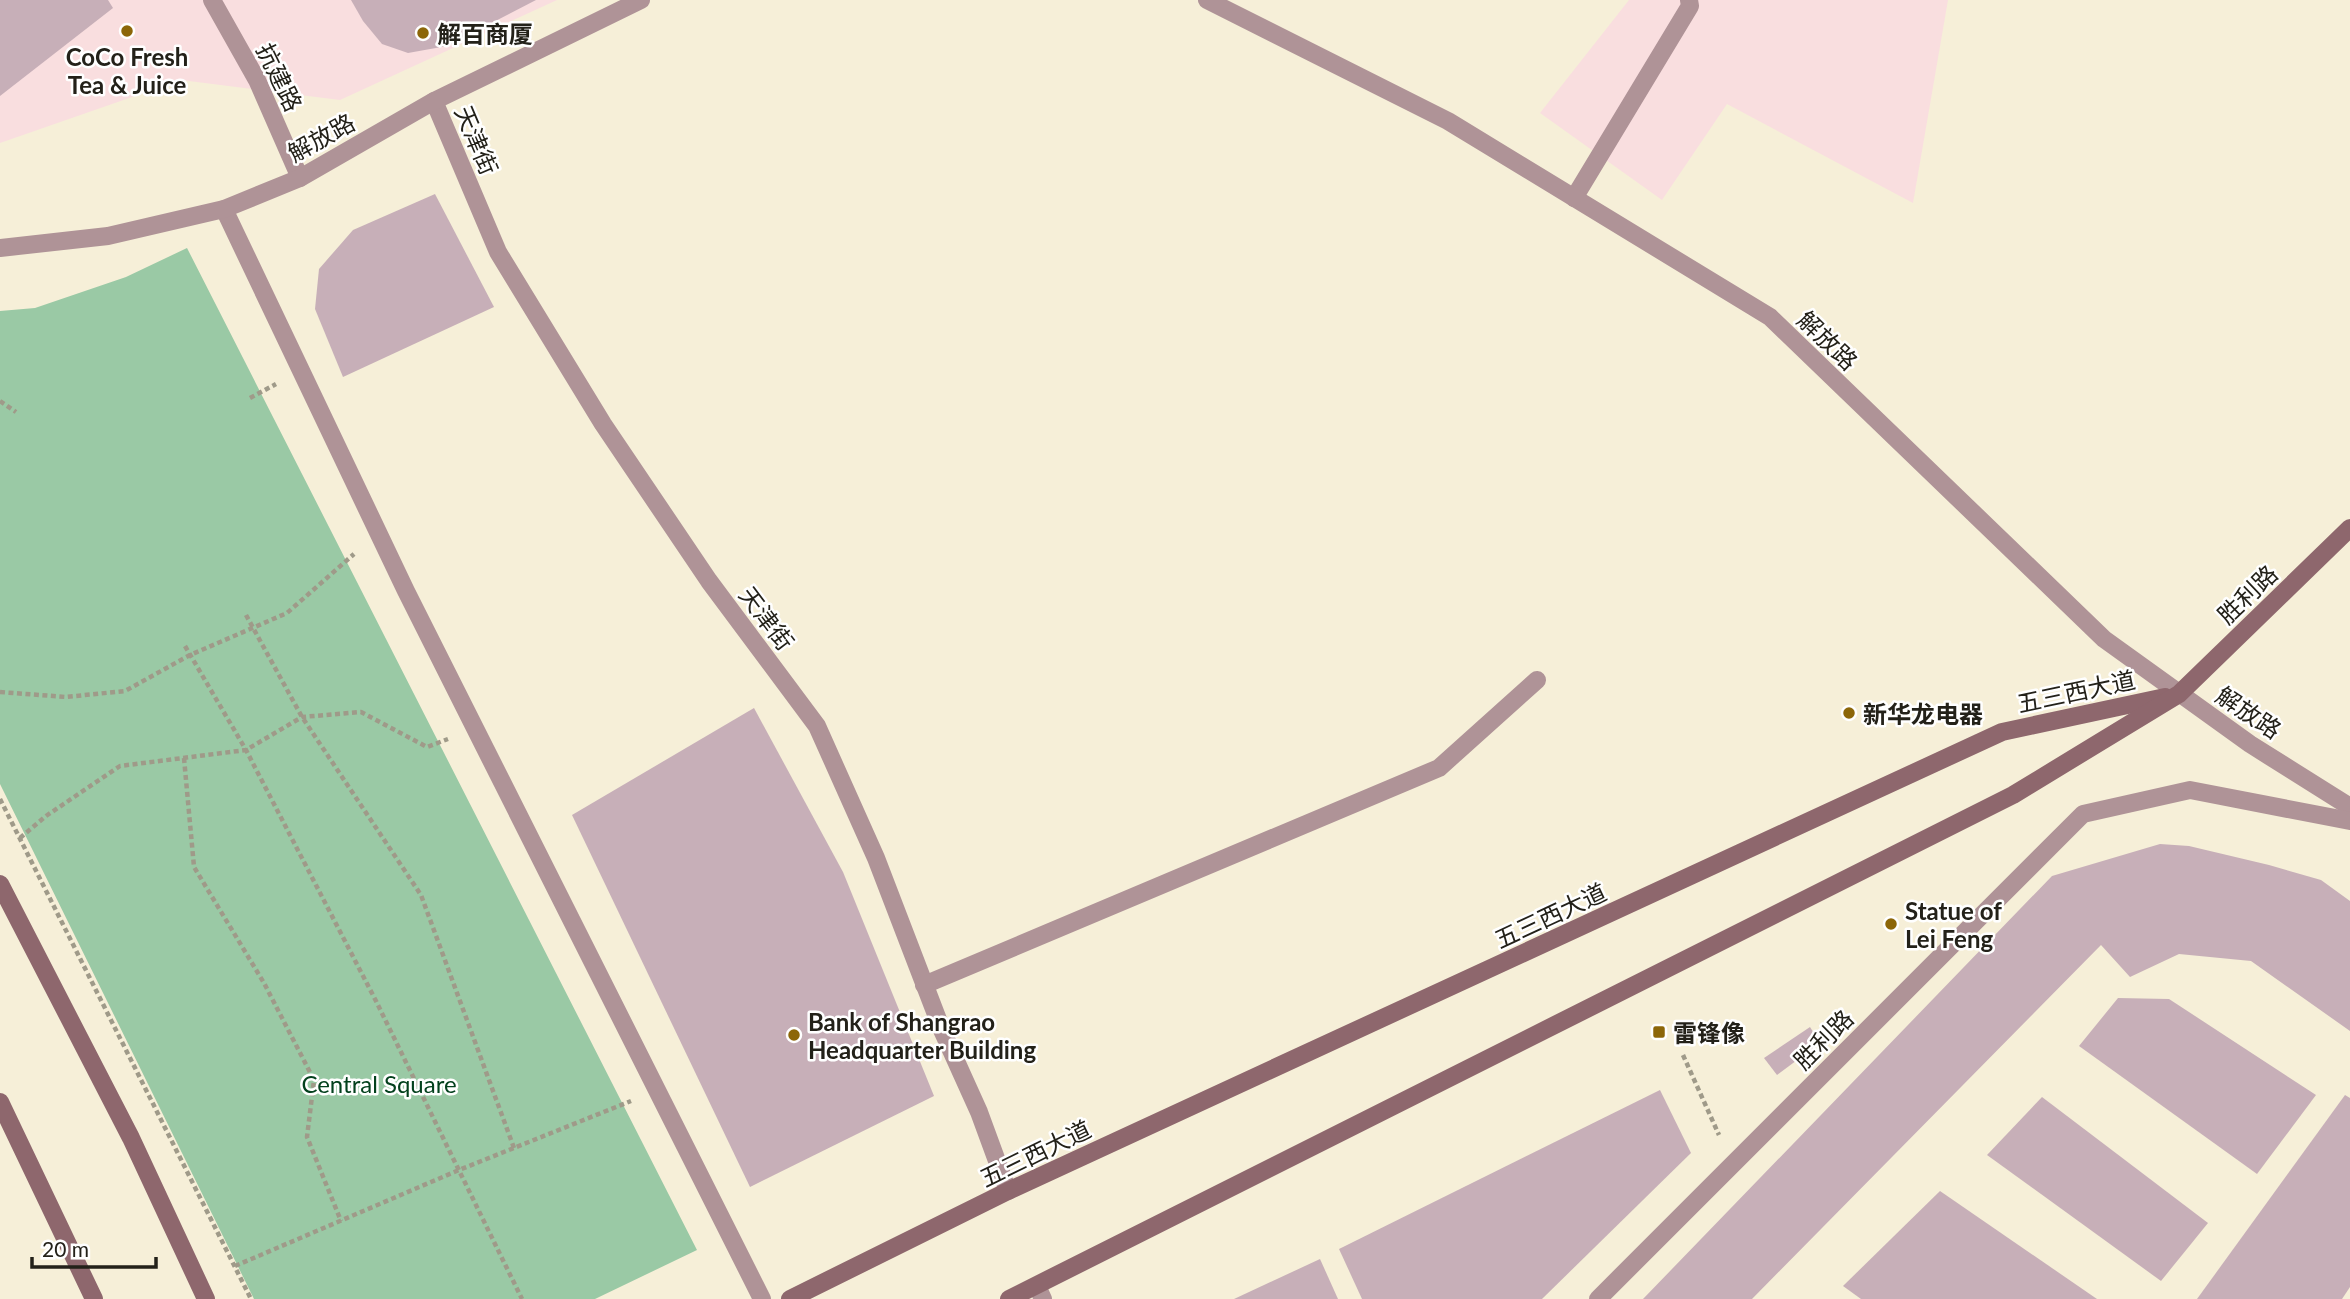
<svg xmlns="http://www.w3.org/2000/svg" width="2350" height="1299" font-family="Lato,'Noto Sans SC',sans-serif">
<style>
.commercial{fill:#f9dedf}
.green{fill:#9ac9a5}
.building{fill:#c7afb8}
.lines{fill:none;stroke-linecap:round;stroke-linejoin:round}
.path{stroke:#9f9a89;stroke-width:4.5;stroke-dasharray:5 3.5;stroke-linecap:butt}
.service{stroke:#af9397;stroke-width:18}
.pedestrian{stroke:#af9397;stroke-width:18}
.tertiary{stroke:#af9397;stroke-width:18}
.secondary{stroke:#8e676d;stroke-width:18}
.poi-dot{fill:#8c6608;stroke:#fff;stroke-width:2.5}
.labels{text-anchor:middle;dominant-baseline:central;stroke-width:5;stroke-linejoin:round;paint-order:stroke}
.poi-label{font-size:24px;font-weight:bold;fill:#232119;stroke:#fff;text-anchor:start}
.street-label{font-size:24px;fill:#232119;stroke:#fff}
.park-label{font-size:24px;fill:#03411d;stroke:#fff}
</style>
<rect width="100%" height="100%" fill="#f6efd8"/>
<g class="commercial">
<polygon points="0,0 557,0 340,100 181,80 0,143"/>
<polygon points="1629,0 1948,0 1913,203 1727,104 1662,200 1540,113"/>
</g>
<polygon class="green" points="187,248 697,1250 595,1299 254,1299 0,784 0,311 35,308 126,277"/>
<g class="building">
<polygon points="0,0 108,0 113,8 0,96"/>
<polygon points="351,0 536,0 447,46 408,53 382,44 363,21"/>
<polygon points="435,194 494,307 343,377 315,309 319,269 353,230"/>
<polygon points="754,708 843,872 934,1096 750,1187 572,815"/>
<polygon points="2160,844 2189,846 2269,865 2321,880 2350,901 2350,1031 2251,961 2179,954 2130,977 2101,945 1752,1299 1643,1299 2052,876"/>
<polygon points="2118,998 2169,999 2316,1095 2257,1174 2079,1046"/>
<polygon points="1810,1027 1820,1043 1777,1075 1764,1058"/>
<polygon points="1660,1090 1691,1153 1542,1299 1362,1299 1339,1249"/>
<polygon points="2345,1095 2350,1098 2350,1287 2342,1299 2197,1299"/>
<polygon points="2042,1097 2208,1223 2161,1281 1987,1155"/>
<polygon points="1940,1191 2097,1299 1861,1299 1843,1286"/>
<polygon points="1320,1259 1338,1299 1234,1299"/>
</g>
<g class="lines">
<g class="path">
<polyline points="250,398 276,384"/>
<polyline points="0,401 16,412"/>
<polyline points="246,615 302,717 421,895 514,1148"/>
<polyline points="185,646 246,750 376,1001 522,1299"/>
<polyline points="0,692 66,697 125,691 190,655 287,613 354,554"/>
<polyline points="184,758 194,867 264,983 314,1080 307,1137 341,1221"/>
<polyline points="0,799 251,1299"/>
<polyline points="20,838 46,816 120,766 246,750 302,717 361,712 427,747 448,739"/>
<polyline points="1683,1055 1719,1135"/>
<polyline points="235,1266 459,1170 631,1101"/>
</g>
<g class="service">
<polyline points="434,101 498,252 603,424 709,581 817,726 876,858 942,1030 979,1112 1008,1191"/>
<polyline points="1574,198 1690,6 1689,0"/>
<polyline points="224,209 406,591 762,1299"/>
<polyline points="924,985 1439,768 1537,680"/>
<polyline points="1037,1286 1043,1299"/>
</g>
<polyline class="pedestrian" points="212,0 257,80 300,178"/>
<g class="tertiary">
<polyline points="1207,0 1448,121 1770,317 2104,639 2250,744 2350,807"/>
<polyline points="0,248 108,236 224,209 300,178 434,101 641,0"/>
<polyline points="1598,1299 2083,814 2190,790 2350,821"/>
</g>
<g class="secondary">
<polyline points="0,884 131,1138 206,1299"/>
<polyline points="0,1102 94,1299"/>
<polyline points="790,1299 1008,1191 2002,732 2165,697"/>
<polyline points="1009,1299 2013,795 2179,694 2350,528"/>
</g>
</g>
<g class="poi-dot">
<circle cx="127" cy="31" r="7"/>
<circle cx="423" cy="33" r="7"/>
<circle cx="1849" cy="713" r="7"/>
<circle cx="1891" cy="924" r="7"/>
<rect x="1652" y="1025" width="14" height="14" rx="3.5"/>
<circle cx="794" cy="1035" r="7"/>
</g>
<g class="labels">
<g class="poi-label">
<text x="437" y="33">解百商厦</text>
<text x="127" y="56" text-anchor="middle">CoCo Fresh<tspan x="127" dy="28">Tea &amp; Juice</tspan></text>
<text x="1863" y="713">新华龙电器</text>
<text x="1905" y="910">Statue of<tspan x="1905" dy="28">Lei Feng</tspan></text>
<text x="808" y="1021">Bank of Shangrao<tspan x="808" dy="28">Headquarter Building</tspan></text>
<text x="1673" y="1032">雷锋像</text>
</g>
<g class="street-label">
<text transform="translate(280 77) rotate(64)">抗建路</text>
<text transform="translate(321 137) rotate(-29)">解放路</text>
<text transform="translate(477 140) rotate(67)">天津街</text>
<text transform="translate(1828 340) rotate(44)">解放路</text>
<text transform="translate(2247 594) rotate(-44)">胜利路</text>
<text transform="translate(767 618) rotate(53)">天津街</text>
<text transform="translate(2076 691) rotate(-12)">五三西大道</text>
<text transform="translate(2249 712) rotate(34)">解放路</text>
<text transform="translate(1550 915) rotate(-25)">五三西大道</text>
<text transform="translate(1823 1039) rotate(-45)">胜利路</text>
<text transform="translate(1035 1153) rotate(-26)">五三西大道</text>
</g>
<g class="park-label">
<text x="379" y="1083">Central Square</text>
</g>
</g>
<path d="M32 1257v10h124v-10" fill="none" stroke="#232119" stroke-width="3.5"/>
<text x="42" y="1257" font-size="21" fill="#232119" stroke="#ffffff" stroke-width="5" paint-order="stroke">20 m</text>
</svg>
